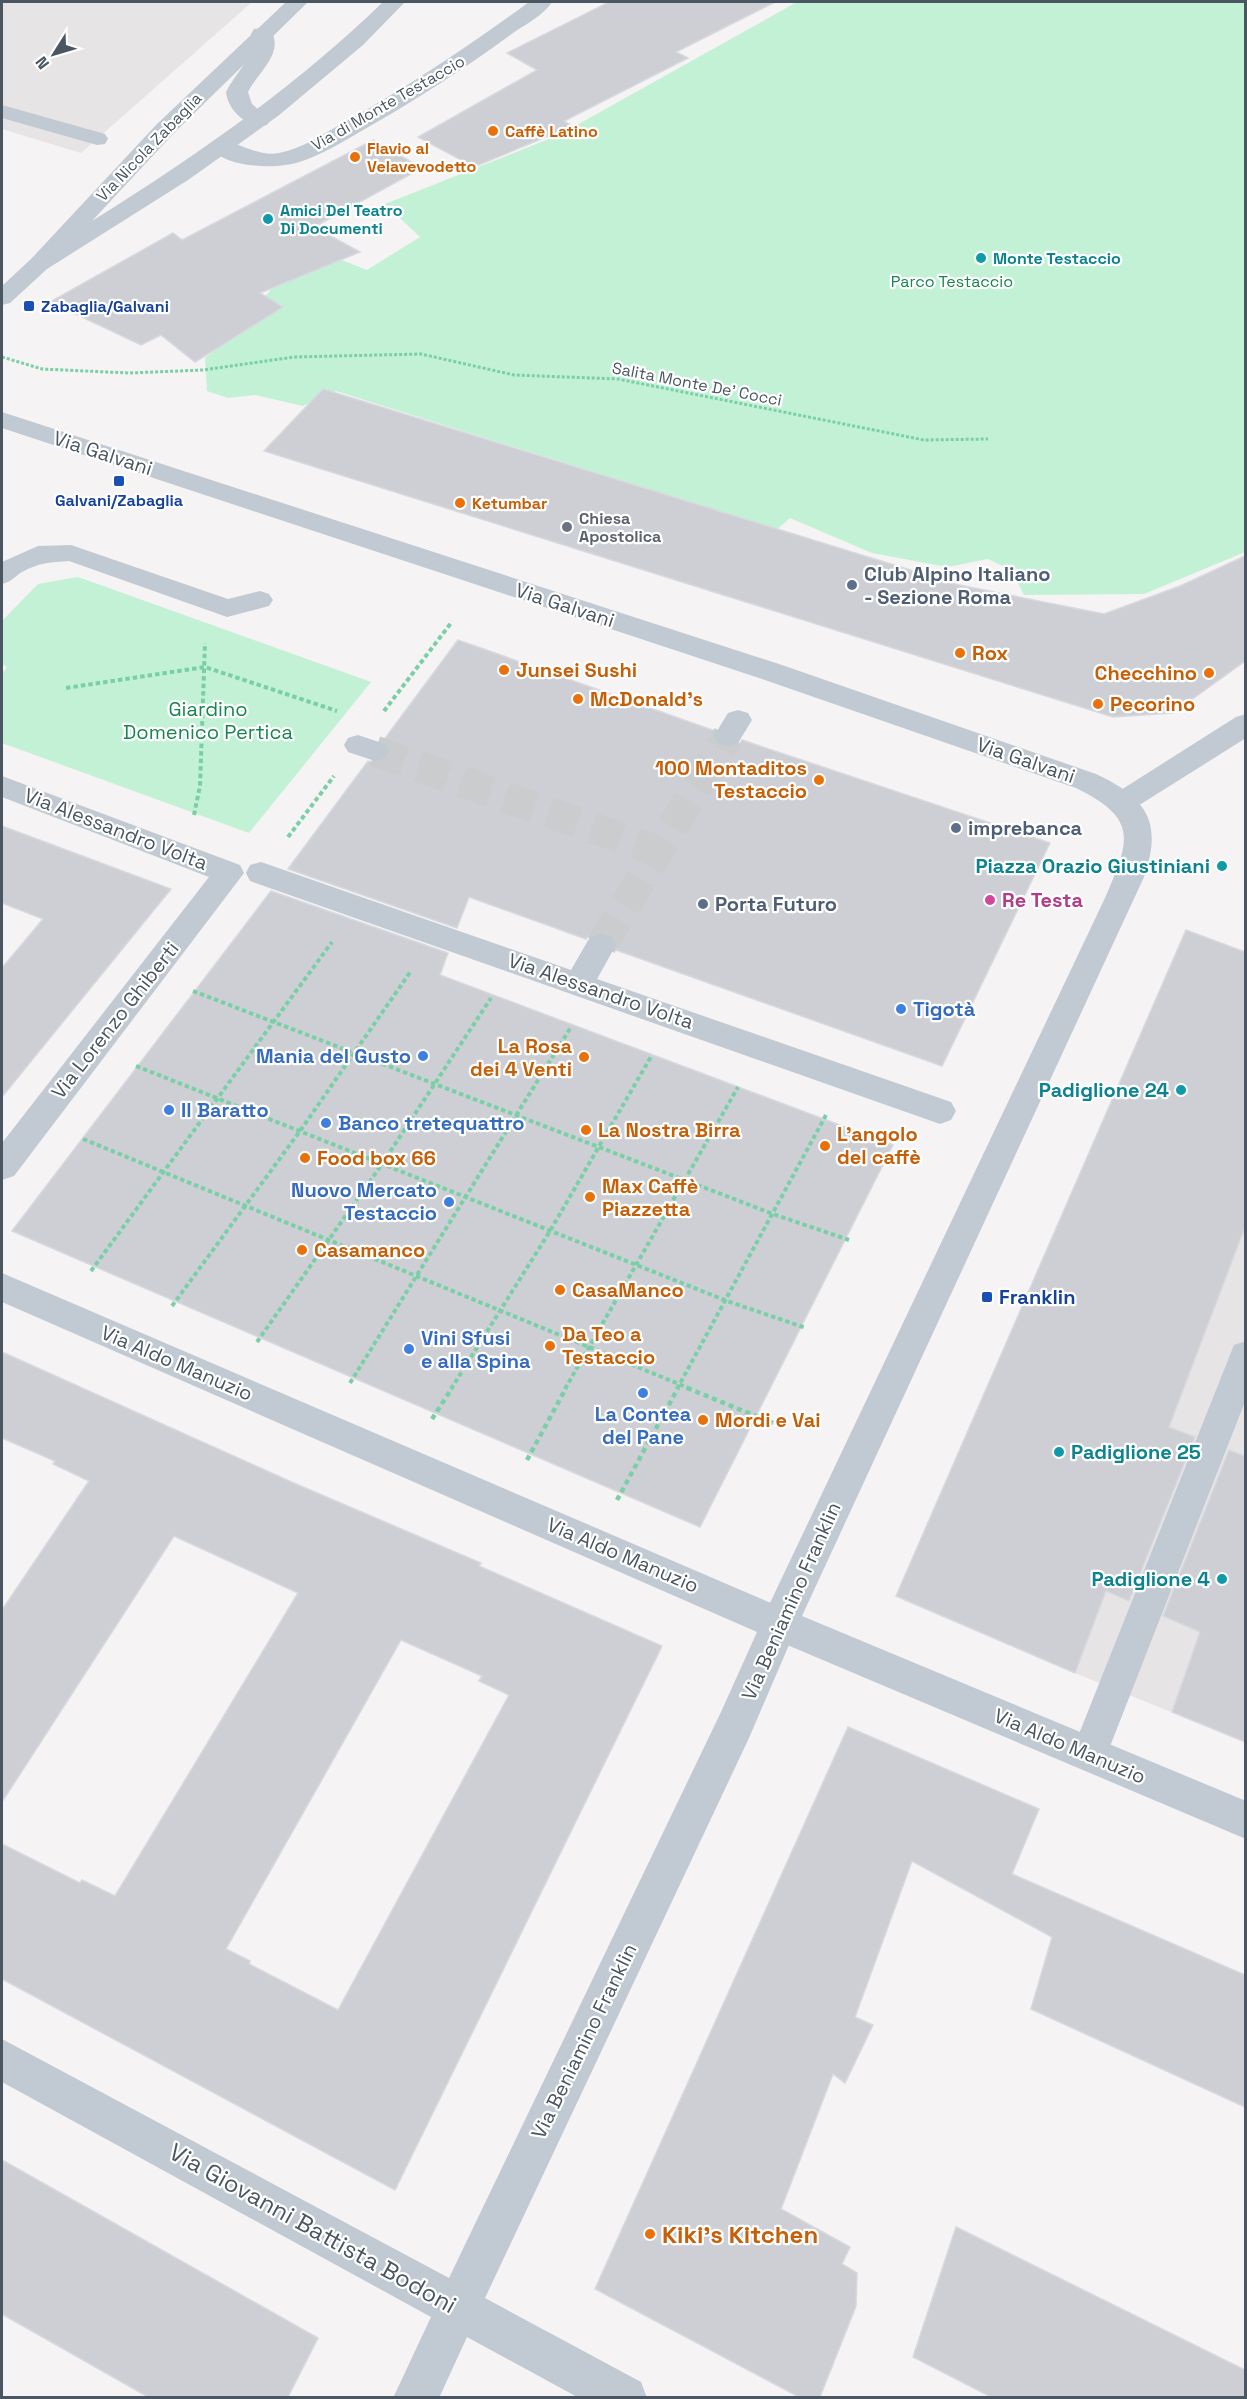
<svg xmlns="http://www.w3.org/2000/svg" width="1247" height="2399" font-family="'Space Grotesk',sans-serif">
<style>
.education{fill:#e6e4e5}
.green{fill:#c3f1d5}
.building{fill:#cdcfd5;stroke:#d7d9de;stroke-width:1.5;fill-rule:evenodd}
.lines{fill:none;stroke-linecap:round;stroke-linejoin:round}
.pedestrian-tunnel{stroke:#caccce;stroke-width:31;stroke-dasharray:31 15;stroke-linecap:butt}
.path-far2{stroke:#7ad0a6;stroke-width:3;stroke-dasharray:3 2;stroke-linecap:butt}
.path-far1{stroke:#7ad0a6;stroke-width:4;stroke-dasharray:4.5 3;stroke-linecap:butt}
.path{stroke:#7ad0a6;stroke-width:4.5;stroke-dasharray:5 4;stroke-linecap:butt}
.service{fill:#c1cad2;fill-rule:evenodd}
.pedestrian{fill:#c1cad2;fill-rule:evenodd}
.minor{fill:#c1cad2;fill-rule:evenodd}
.tertiary{fill:#c1cad2;fill-rule:evenodd}
.food-dot{fill:#e8710a;stroke:#fff;stroke-width:2}
.culture-dot{fill:#0f9aa8;stroke:#fff;stroke-width:2}
.transit-dot{fill:#1a4fb4;stroke:#fff;stroke-width:2}
.worship-dot{fill:#6b7280;stroke:#fff;stroke-width:2}
.service-dot{fill:#5c6f8a;stroke:#fff;stroke-width:2}
.hotel-dot{fill:#d1479c;stroke:#fff;stroke-width:2}
.shop-dot{fill:#3f7fe0;stroke:#fff;stroke-width:2}
.labels{text-anchor:middle;dominant-baseline:central;stroke-width:4.5;stroke-linejoin:round;paint-order:stroke}
.far-street-label{font-size:16px;fill:#4a5661;stroke:#fff}
.far-food-label{font-size:16px;font-weight:bold;fill:#c56008;stroke:#fff;text-anchor:start}
.far-culture-label{font-size:16px;font-weight:bold;fill:#0d838f;stroke:#fff;text-anchor:start}
.far-park-label{font-size:16px;fill:#17864f;stroke:#fff}
.far-transit-label{font-size:16px;font-weight:bold;fill:#164399;stroke:#fff;text-anchor:start}
.far-worship-label{font-size:16px;font-weight:bold;fill:#5b616d;stroke:#fff;text-anchor:start}
.street-label{font-size:20px;fill:#4a5661;stroke:#fff}
.service-label{font-size:20px;font-weight:bold;fill:#4e5e75;stroke:#fff;text-anchor:start}
.food-label{font-size:20px;font-weight:bold;fill:#c56008;stroke:#fff;text-anchor:start}
.park-label{font-size:20px;fill:#17864f;stroke:#fff}
.culture-label{font-size:20px;font-weight:bold;fill:#0d838f;stroke:#fff;text-anchor:end}
.hotel-label{font-size:20px;font-weight:bold;fill:#b23c85;stroke:#fff;text-anchor:start}
.shop-label{font-size:20px;font-weight:bold;fill:#366cbe;stroke:#fff;text-anchor:start}
.transit-label{font-size:20px;font-weight:bold;fill:#164399;stroke:#fff;text-anchor:start}
.near-street-label{font-size:24px;fill:#4a5661;stroke:#fff}
.near-food-label{font-size:24px;font-weight:bold;fill:#c56008;stroke:#fff;text-anchor:start}
</style>
<rect width="100%" height="100%" fill="#f5f3f3"/>
<g class="education">
<polygon points="2,2 252,2 81,153 2,129"/>
<polygon points="1245,1227 1245,1742 1075,1673"/>
</g>
<g class="green">
<polygon points="797,2 1245,2 1245,552 1144,594 1024,595 1011,570 988,559 947,567 872,553 790,518 772,534 657,492 336,391 303,406 255,395 228,398 207,391 205,358 235,334 272,288 339,259 367,270 420,237 385,204 559,135"/>
<polygon points="78,577 371,682 249,833 2,743 2,674 7,667 2,664 2,621 38,584"/>
</g>
<g class="building">
<polygon points="609,2 775,2 676,52 688,58 564,121 572,126 474,167 418,137 537,70 507,53"/>
<polygon points="373,140 422,168 314,227 360,252 260,293 283,307 195,362 161,335 141,345 50,302 173,233 182,240"/>
<polygon points="323,389 959,585 1104,614 1180,586 1245,556 1245,661 1173,713 1113,717 264,451"/>
<polygon points="458,640 715,731 712,737 717,745 729,748 739,745 742,740 1050,843 942,1066 616,950 618,944 613,935 600,932 589,935 586,939 469,897 457,928 288,869 368,761 376,763 387,759 391,750 383,741"/>
<polygon points="2,826 171,889 2,1097 2,968 43,919 2,903"/>
<polygon points="271,891 448,953 440,975 893,1145 700,1527 12,1231"/>
<polygon points="1186,930 1245,952 1245,1227 1169,1427 1195,1437 1129,1601 1106,1591 1075,1673 896,1596"/>
<path d="M2,1352l294,132 185,79 -2,3 183,80 -267,544 -393,-211v-135l78,39 2,-3 33,16 183,-303 -124,-57 -172,266v-192l87,-129 -36,-17 2,-3 -53,-23zM401,1640l81,36 -3,5 30,14 -171,315 -89,-46 1,-3 -24,-12z"/>
<polygon points="1229,1450 1245,1456 1245,1742 1172,1712 1200,1632 1163,1616"/>
<polygon points="848,1727 1039,1809 1012,1874 1245,1975 1245,2107 1031,2009 1052,1937 912,1861 855,2017 873,2025 845,2083 833,2074 781,2209 850,2247 842,2264 857,2273 856,2306 820,2397 799,2397 595,2289"/>
<polygon points="2,2160 318,2338 288,2397 148,2397 2,2314"/>
<polygon points="956,2227 1245,2370 1245,2397 991,2397 913,2357"/>
</g>
<g class="lines">
<g class="pedestrian-tunnel">
<polyline points="375,751 658,851"/>
<polyline points="601,945 728,736"/>
</g>
<polyline class="path-far2" points="2,357 42,369 129,373 203,370 294,357 421,354 514,375 618,379 924,440 988,439"/>
<g class="path-far1">
<polyline points="66,688 205,667 337,711"/>
<polyline points="384,711 451,623"/>
<polyline points="194,815 200,786 205,643"/>
<polyline points="288,837 334,776"/>
<polyline points="193,991 773,1214 849,1240"/>
<polyline points="136,1066 727,1301 806,1328"/>
<polyline points="83,1139 691,1389"/>
<polyline points="91,1271 332,942"/>
<polyline points="172,1306 300,1131 411,971"/>
<polyline points="257,1342 382,1164 491,998"/>
<polyline points="350,1383 571,1027"/>
<polyline points="451,1389 550,1231 652,1055"/>
<polyline points="565,1389 738,1087"/>
<polyline points="677,1389 826,1115"/>
</g>
<g class="path">
<polyline points="687,1388 773,1423"/>
<polyline points="432,1419 452,1388"/>
<polyline points="527,1460 566,1388"/>
<polyline points="617,1500 678,1388"/>
</g>
<g class="service">
<polygon points="2,105 105,134 108,139 105,144 97,145 2,118"/>
<path d="M71,545l157,54 32,-8 9,3 4,6 -4,6 -42,11 -158,-56c-18,1 -31,2 -47,11 -8,5 -11,10 -20,12v-22l36,-16z"/>
<polygon points="1246,1341 1246,1399 1107,1754 1102,1766 1089,1772 1076,1766 1071,1754 1230,1355 1234,1345"/>
</g>
<g class="pedestrian">
<polygon points="738,710 748,713 752,720 738,743 728,746 718,743 714,736 728,713"/>
<polygon points="358,735 385,744 389,751 385,758 375,761 348,752 344,745 348,738"/>
<polygon points="261,862 571,970 590,937 601,934 612,937 616,945 597,979 951,1102 956,1111 951,1120 940,1124 250,881 246,873 250,865"/>
</g>
<g class="minor">
<path d="M529,2h23c-8,13 -26,22 -39,31 -46,34 -94,65 -143,93 -23,13 -47,29 -74,37 -22,6 -71,5 -86,-16l3,-5c22,-5 42,16 66,11 22,-4 43,-18 62,-29 66,-36 128,-78 188,-122z"/>
<path d="M262,28l8,1c16,24 -13,44 -22,63l4,12 18,16 -3,5c-19,4 -39,-14 -41,-33 11,-22 28,-32 25,-58l3,-5z"/>
<polygon points="1246,714 1246,738 1133,809 1123,812 1113,809 1108,802 1113,795 1236,717"/>
<polygon points="2,776 240,865 244,873 14,1176 2,1180 2,1143 209,877 2,797"/>
<polygon points="2,1273 792,1612 798,1624 749,1738 485,2298 641,2382 647,2398 579,2398 467,2337 439,2398 393,2398 431,2317 2,2082 2,2039 449,2278 721,1712 757,1632 2,1302"/>
</g>
<g class="tertiary">
<path d="M286,2h22l-135,132 -81,87c104,-65 203,-134 291,-219h22l-42,43 -85,71 -90,64 -141,89 -37,34 -8,2v-19l29,-27 126,-135z"/>
<path d="M2,412l780,253 314,109c51,24 67,48 48,103l-342,739 444,185v38l-480,-203 -6,-12 345,-726c25,-58 34,-79 -29,-110l-314,-109 -760,-251z"/>
</g>
</g>
<g class="food-dot">
<circle cx="493" cy="131" r="6"/>
<circle cx="355" cy="157" r="6"/>
<circle cx="460" cy="503" r="6"/>
<circle cx="960" cy="653" r="6"/>
<circle cx="504" cy="670" r="6"/>
<circle cx="1209" cy="673" r="6"/>
<circle cx="578" cy="699" r="6"/>
<circle cx="1098" cy="704" r="6"/>
<circle cx="819" cy="780" r="6"/>
<circle cx="584" cy="1057" r="6"/>
<circle cx="586" cy="1130" r="6"/>
<circle cx="825" cy="1146" r="6"/>
<circle cx="305" cy="1158" r="6"/>
<circle cx="590" cy="1197" r="6"/>
<circle cx="302" cy="1250" r="6"/>
<circle cx="560" cy="1290" r="6"/>
<circle cx="550" cy="1346" r="6"/>
<circle cx="703" cy="1420" r="6"/>
<circle cx="650" cy="2234" r="6"/>
</g>
<g class="culture-dot">
<circle cx="268" cy="219" r="6"/>
<circle cx="981" cy="258" r="6"/>
<circle cx="1222" cy="866" r="6"/>
<circle cx="1181" cy="1090" r="6"/>
<circle cx="1059" cy="1452" r="6"/>
<circle cx="1222" cy="1579" r="6"/>
</g>
<g class="transit-dot">
<rect x="23" y="300" width="12" height="12" rx="3"/>
<rect x="113" y="475" width="12" height="12" rx="3"/>
<rect x="981" y="1291" width="12" height="12" rx="3"/>
</g>
<circle class="worship-dot" cx="567" cy="527" r="6"/>
<g class="service-dot">
<circle cx="852" cy="585" r="6"/>
<circle cx="956" cy="828" r="6"/>
<circle cx="703" cy="904" r="6"/>
</g>
<circle class="hotel-dot" cx="990" cy="900" r="6"/>
<g class="shop-dot">
<circle cx="901" cy="1009" r="6"/>
<circle cx="423" cy="1056" r="6"/>
<circle cx="169" cy="1110" r="6"/>
<circle cx="326" cy="1123" r="6"/>
<circle cx="449" cy="1202" r="6"/>
<circle cx="409" cy="1349" r="6"/>
<circle cx="643" cy="1393" r="6"/>
</g>
<g class="labels">
<g class="far-street-label">
<text transform="translate(388 103) rotate(-30)">Via di Monte Testaccio</text>
<text transform="translate(149 147) rotate(-46)">Via Nicola Zabaglia</text>
<text transform="translate(697 384) rotate(11)">Salita Monte De' Cocci</text>
</g>
<g class="far-food-label">
<text x="505" y="131">Caffè Latino</text>
<text x="367" y="148">Flavio al<tspan x="367" dy="18">Velavevodetto</tspan></text>
<text x="472" y="503">Ketumbar</text>
</g>
<g class="far-culture-label">
<text x="280" y="210">Amici Del Teatro<tspan x="280" dy="18">Di Documenti</tspan></text>
<text x="993" y="258">Monte Testaccio</text>
</g>
<g class="far-park-label">
<text x="952" y="281">Parco Testaccio</text>
</g>
<g class="far-transit-label">
<text x="41" y="306">Zabaglia/Galvani</text>
<text x="119" y="500" text-anchor="middle">Galvani/Zabaglia</text>
</g>
<g class="far-worship-label">
<text x="579" y="518">Chiesa<tspan x="579" dy="18">Apostolica</tspan></text>
</g>
<g class="street-label">
<text transform="translate(103 453) rotate(18)">Via Galvani</text>
<text transform="translate(565 605) rotate(18)">Via Galvani</text>
<text transform="translate(1026 760) rotate(19)">Via Galvani</text>
<text transform="translate(116 829) rotate(21)">Via Alessandro Volta</text>
<text transform="translate(601 991) rotate(19)">Via Alessandro Volta</text>
<text transform="translate(115 1020) rotate(-52)">Via Lorenzo Ghiberti</text>
<text transform="translate(177 1363) rotate(23)">Via Aldo Manuzio</text>
<text transform="translate(623 1555) rotate(23)">Via Aldo Manuzio</text>
<text transform="translate(791 1601) rotate(-66)">Via Beniamino Franklin</text>
<text transform="translate(1070 1746) rotate(23)">Via Aldo Manuzio</text>
<text transform="translate(584 2041) rotate(-64)">Via Beniamino Franklin</text>
</g>
<g class="service-label">
<text x="864" y="574">Club Alpino Italiano<tspan x="864" dy="23">- Sezione Roma</tspan></text>
<text x="968" y="828">imprebanca</text>
<text x="715" y="904">Porta Futuro</text>
</g>
<g class="food-label">
<text x="972" y="653">Rox</text>
<text x="516" y="670">Junsei Sushi</text>
<text x="1197" y="673" text-anchor="end">Checchino</text>
<text x="590" y="699">McDonald’s</text>
<text x="1110" y="704">Pecorino</text>
<text x="807" y="768" text-anchor="end">100 Montaditos<tspan x="807" dy="23">Testaccio</tspan></text>
<text x="572" y="1046" text-anchor="end">La Rosa<tspan x="572" dy="23">dei 4 Venti</tspan></text>
<text x="598" y="1130">La Nostra Birra</text>
<text x="837" y="1134">L'angolo<tspan x="837" dy="23">del caffè</tspan></text>
<text x="317" y="1158">Food box 66</text>
<text x="602" y="1186">Max Caffè<tspan x="602" dy="23">Piazzetta</tspan></text>
<text x="314" y="1250">Casamanco</text>
<text x="572" y="1290">CasaManco</text>
<text x="562" y="1334">Da Teo a<tspan x="562" dy="23">Testaccio</tspan></text>
<text x="715" y="1420">Mordi e Vai</text>
</g>
<g class="park-label">
<text x="208" y="709">Giardino<tspan x="208" dy="23">Domenico Pertica</tspan></text>
</g>
<g class="culture-label">
<text x="1210" y="866">Piazza Orazio Giustiniani</text>
<text x="1169" y="1090">Padiglione 24</text>
<text x="1071" y="1452" text-anchor="start">Padiglione 25</text>
<text x="1210" y="1579">Padiglione 4</text>
</g>
<g class="hotel-label">
<text x="1002" y="900">Re Testa</text>
</g>
<g class="shop-label">
<text x="913" y="1009">Tigotà</text>
<text x="411" y="1056" text-anchor="end">Mania del Gusto</text>
<text x="181" y="1110">Il Baratto</text>
<text x="338" y="1123">Banco tretequattro</text>
<text x="437" y="1190" text-anchor="end">Nuovo Mercato<tspan x="437" dy="23">Testaccio</tspan></text>
<text x="421" y="1338">Vini Sfusi<tspan x="421" dy="23">e alla Spina</tspan></text>
<text x="643" y="1414" text-anchor="middle">La Contea<tspan x="643" dy="23">del Pane</tspan></text>
</g>
<g class="transit-label">
<text x="999" y="1297">Franklin</text>
</g>
<g class="near-street-label">
<text transform="translate(313 2228) rotate(29)">Via Giovanni Battista Bodoni</text>
</g>
<g class="near-food-label">
<text x="662" y="2234">Kiki's Kitchen</text>
</g>
</g>
<rect width="1247" height="2399" fill="none" stroke="#4a5661" stroke-width="6"/>
<g transform="translate(54 54) rotate(233)" stroke="#ffffff" stroke-width="4.5" paint-order="stroke">
<path d="M0-4.5L10 22L0 15L-10 22Z" fill="#4a5661"/>
<text y="-9" font-size="16" font-weight="bold" text-anchor="middle" fill="#4a5661">N</text>
</g>
</svg>
